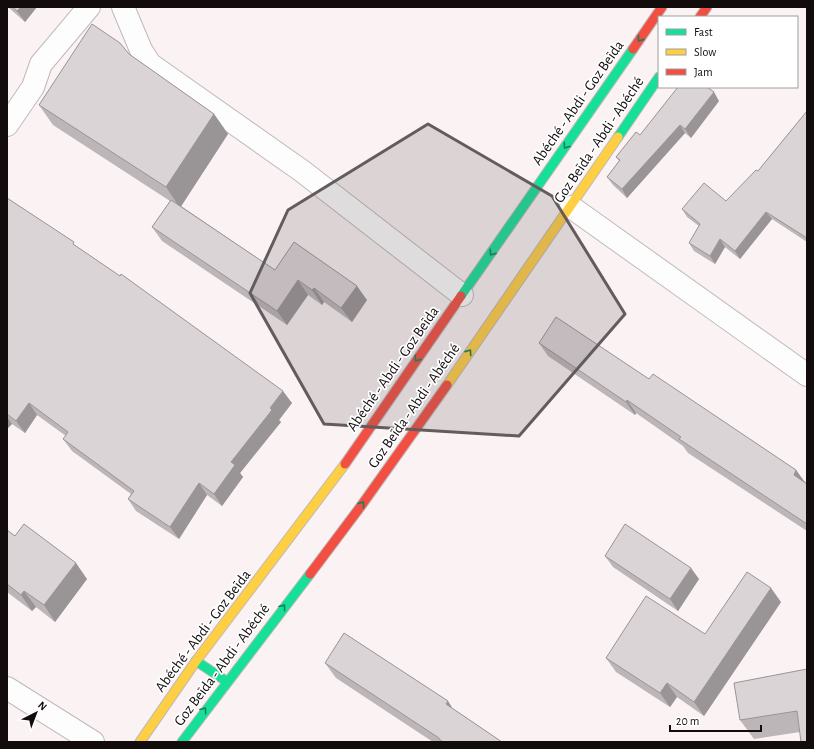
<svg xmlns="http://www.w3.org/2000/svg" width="814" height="749" font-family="'Alegreya Sans',sans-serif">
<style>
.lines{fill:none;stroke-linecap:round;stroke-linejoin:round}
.street-casing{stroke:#bfb9ba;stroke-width:24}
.fast-casing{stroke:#bfb9ba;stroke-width:11}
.slow-casing{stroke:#bfb9ba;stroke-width:11}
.jam-casing{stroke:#bfb9ba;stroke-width:11}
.street{stroke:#fefdfd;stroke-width:22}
.fast{stroke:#16e098;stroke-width:9}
.slow{stroke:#ffcf43;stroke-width:9}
.jam{stroke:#f24e42;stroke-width:9}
.wall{fill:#bcb6b8}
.shaded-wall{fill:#999496}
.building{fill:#dbd4d6;stroke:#999496}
.oneway{stroke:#148159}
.marked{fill:#635c5e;fill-opacity:0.2;stroke:#635c5e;stroke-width:3;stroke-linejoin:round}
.labels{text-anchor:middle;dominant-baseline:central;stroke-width:3.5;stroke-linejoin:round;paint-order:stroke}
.street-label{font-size:15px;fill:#120c0d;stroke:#fff}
</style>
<rect width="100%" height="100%" fill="#faf2f3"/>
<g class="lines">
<defs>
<g id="street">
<polyline points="123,7 141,50 150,64 302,171 462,295"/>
<polyline points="7,125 33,87 41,64 89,7"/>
<polyline points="571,207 807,375"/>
<polyline points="7,688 93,742"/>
</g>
<g id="fast">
<polyline points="618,137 659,77"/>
<polyline points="461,296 633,49"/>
<polyline points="196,661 226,681"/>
<polyline points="182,742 310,574"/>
</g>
<g id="slow">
<polyline points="447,385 618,137"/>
<polyline points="140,742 196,661 345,464"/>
</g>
<g id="jam">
<polyline points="700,17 707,7"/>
<polyline points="633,49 662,7"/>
<polyline points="345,464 461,296"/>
<polyline points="310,574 361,506 447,385"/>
</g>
</defs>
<use href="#street" class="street-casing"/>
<use href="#fast" class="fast-casing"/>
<use href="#slow" class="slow-casing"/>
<use href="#jam" class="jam-casing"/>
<use href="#street" class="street"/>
<use href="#fast" class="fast"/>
<use href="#slow" class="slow"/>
<use href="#jam" class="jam"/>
</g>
<g class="wall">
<polygon points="8,7 37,7 25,22"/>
<polygon points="129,54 214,114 228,134 181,206 275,270 367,300 352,322 324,302 322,305 308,295 287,325 162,241 152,227 170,201 53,125 39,105"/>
<polygon points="719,101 691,138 685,133 627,198 613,185 607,177 619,161 616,157 640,135"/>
<polygon points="807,111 807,242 772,219 740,259 725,247 715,264 694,251 689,243 699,226 687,217 682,209 726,201 758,171"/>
<polygon points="7,198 77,247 292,403 279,420 281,422 240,473 243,477 222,506 207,495 179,539 136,511 128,499 131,494 72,451 63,439 66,436 37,415 25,433 12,424 7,429"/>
<polygon points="539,343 649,379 796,470 805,482 807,484 807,531 688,453 683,446 636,413 635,415 548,356"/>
<polygon points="7,530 15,536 87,579 55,622 36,607 32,611 7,592"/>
<polygon points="605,556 699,579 678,611 613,567"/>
<polygon points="781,602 704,716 677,697 670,707 616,672 606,658 705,634"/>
<polygon points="325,663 452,708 502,742 433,742 336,678"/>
<polygon points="807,669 800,732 754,739 740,720"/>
</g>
<g class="shaded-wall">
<polygon points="21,7 37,7 25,22 17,11"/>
<polygon points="714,92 719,101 691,138 685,129"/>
<polygon points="214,114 228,134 180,208 166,187"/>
<polygon points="680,125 685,133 627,198 622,189"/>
<polygon points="766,212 772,219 740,259 735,251"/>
<polygon points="720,239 725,247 715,264 710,256"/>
<polygon points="298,280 308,295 287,325 277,311"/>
<polygon points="357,286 367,300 352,322 341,308"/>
<polygon points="314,288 324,302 322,305 312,290"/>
<polygon points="283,391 292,403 279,420 281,422 240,473 243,477 222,506 214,494 231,462"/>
<polygon points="627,400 636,413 635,415 626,402"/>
<polygon points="29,403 37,415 25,433 16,421"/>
<polygon points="7,417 12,424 7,429"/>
<polygon points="796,470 806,484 794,475"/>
<polygon points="199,483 207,495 179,539 170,527"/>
<polygon points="76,563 87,579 55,622 44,605"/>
<polygon points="691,568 699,579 678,611 670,599"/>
<polygon points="771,588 781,602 704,716 694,702"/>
<polygon points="24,591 36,607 32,611 21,595"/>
<polygon points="667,683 677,697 670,707 660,693"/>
<polygon points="448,701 458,717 446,704"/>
</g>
<g class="building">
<polygon points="13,7 21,7 17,11"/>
<polygon points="92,24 120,43 129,54 214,114 166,187 39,105"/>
<polygon points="678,87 707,87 714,92 685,129 680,125 622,189 607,177 620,160 616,157 636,132 640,135"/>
<polygon points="807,111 807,238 766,212 735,251 720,239 710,256 689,243 700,224 682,209 704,183 726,201 756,170 758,171"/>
<polygon points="7,198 74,242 73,244 120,276 121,274 283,391 270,408 272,410 231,462 235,465 214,494 199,483 170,527 128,499 134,491 63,439 68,432 29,403 16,421 7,414"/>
<polygon points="171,200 275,270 294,242 357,286 341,308 314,288 312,290 298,280 277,311 152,227"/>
<polygon points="556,317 649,379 653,374 796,470 794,475 807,484 807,524 679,439 681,437 627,400 626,402 539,343"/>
<polygon points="24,524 76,563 44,605 24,591 21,595 7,584 7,530 15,536"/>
<polygon points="625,524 691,568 670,599 605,556"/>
<polygon points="747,572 771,588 694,702 667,683 660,693 606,658 646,596 705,634"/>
<polygon points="344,633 448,701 446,704 502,742 443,742 439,739 439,738 325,663"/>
<polygon points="807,669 807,742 801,742 797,711 740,720 734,683"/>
</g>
<defs><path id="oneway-chevron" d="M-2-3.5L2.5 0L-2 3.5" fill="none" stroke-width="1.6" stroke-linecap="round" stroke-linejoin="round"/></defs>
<g class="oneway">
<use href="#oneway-chevron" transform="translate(640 39) rotate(125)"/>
<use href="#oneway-chevron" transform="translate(566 146) rotate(125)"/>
<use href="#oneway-chevron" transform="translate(492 253) rotate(125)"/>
<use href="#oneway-chevron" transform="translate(469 352) rotate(-55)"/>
<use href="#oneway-chevron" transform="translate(417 359) rotate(125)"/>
<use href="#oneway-chevron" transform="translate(362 504) rotate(-54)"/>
<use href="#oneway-chevron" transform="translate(283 607) rotate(-52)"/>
<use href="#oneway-chevron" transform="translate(204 710) rotate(-54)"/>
</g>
<path class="marked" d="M428,124l124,72 73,118 -106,122 -195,-12 -74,-131 38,-83z"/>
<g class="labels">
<g class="street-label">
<text transform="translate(578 103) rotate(-55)">Abéché - Abdi - Goz Beïda</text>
<text transform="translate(599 140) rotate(-56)">Goz Beïda - Abdi - Abéché</text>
<text transform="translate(393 369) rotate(-55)">Abéché - Abdi - Goz Beïda</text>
<text transform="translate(414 406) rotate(-55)">Goz Beïda - Abdi - Abéché</text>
<text transform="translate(203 631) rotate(-53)">Abéché - Abdi - Goz Beïda</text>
<text transform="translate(222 665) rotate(-53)">Goz Beïda - Abdi - Abéché</text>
</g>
</g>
<rect width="814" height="749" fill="none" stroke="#120c0d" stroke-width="16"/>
<rect x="658" y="16" width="140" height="72" fill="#ffffff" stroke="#a09e9e"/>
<rect x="666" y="29" width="20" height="6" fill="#16e098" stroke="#a09e9e"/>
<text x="694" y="36" font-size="12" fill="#120c0d">Fast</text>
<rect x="666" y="49" width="20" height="6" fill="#ffcf43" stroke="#a09e9e"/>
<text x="694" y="56" font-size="12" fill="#120c0d">Slow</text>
<rect x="666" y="69" width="20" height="6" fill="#f24e42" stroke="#a09e9e"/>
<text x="694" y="76" font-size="12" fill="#120c0d">Jam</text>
<g transform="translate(36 713) rotate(42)" stroke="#ffffff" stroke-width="3" paint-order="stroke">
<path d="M0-3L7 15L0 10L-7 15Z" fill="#120c0d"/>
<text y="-6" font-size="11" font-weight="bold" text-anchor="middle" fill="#120c0d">N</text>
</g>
<path d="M670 725v6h91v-6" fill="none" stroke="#120c0d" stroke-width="2"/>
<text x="676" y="725" font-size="12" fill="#120c0d" stroke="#ffffff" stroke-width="3" paint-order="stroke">20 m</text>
</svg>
